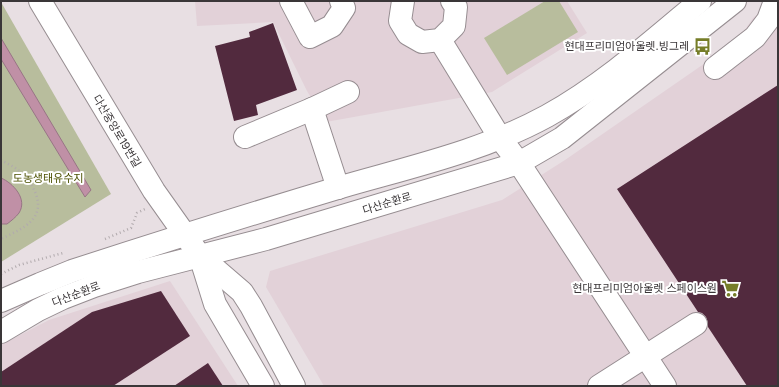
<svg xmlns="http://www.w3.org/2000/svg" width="779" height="387" font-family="Inter,'Noto Sans KR',sans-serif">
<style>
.built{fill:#e2d1d8}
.green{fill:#b8bd9d}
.water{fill:#c090a6;stroke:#987585}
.building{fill:#522a3e}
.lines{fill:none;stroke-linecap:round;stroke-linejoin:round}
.minor-casing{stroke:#968d91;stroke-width:24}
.path{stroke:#b1aaad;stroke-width:2.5;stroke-dasharray:1 3;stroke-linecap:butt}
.minor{stroke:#fff;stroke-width:22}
.labels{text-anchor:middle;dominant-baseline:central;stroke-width:4;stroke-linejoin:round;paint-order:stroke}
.poi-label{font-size:11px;fill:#3a3638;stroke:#fff;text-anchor:end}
.street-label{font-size:11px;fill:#3a3638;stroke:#fff}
.park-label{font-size:11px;fill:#4c5100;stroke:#fff}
</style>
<rect width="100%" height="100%" fill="#e8dfe3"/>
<g class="built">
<polygon points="195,1 567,1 587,33 492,92 326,122 307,91 273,22 197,26"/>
<polygon points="775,1 778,1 778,386 324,386 266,287 270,271 502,200 565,160 737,41 753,18"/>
<polygon points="170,281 238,386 1,386 1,345 49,320"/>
</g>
<g class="green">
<polygon points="545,1 559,1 578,32 507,75 484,38"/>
<polygon points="1,2 111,194 1,262"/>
</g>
<g class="water">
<polygon points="1,38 91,190 85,197 1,59"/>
<path d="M1,178c12,5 27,21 18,35 -3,4 -8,8 -12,11h-6z"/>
</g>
<g class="building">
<polygon points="273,23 297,90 256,105 258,115 234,121 215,46 250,37 249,32"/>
<polygon points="778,85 778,386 747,386 708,327 708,323 706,317 702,313 698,312 617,189"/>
<polygon points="161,291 190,336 113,386 1,386 1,372 92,312"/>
<polygon points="208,363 223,386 174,386"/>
</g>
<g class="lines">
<defs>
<g id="minor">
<polyline points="40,1 154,191 200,256 242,292 251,306 294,386"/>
<polyline points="291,1 310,37 332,26 344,8 341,1"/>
<polyline points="403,1 400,21 408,34 422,42 440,40 454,26 456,7 452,1"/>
<polyline points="440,40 500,138 519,163 665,386"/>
<polyline points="715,68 755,37 768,20 775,1"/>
<polyline points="312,109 338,188"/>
<polyline points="245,137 312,109 348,92"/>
<polyline points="200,256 215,304 263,386"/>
<path d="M1,301l39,-17 32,-13c89,-29 179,-57 269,-84 69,-20 142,-36 206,-71 56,-31 104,-74 153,-115"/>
<polyline points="1,332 38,310 63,298 94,286 138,272 266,239 519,163 562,138 735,1"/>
<polyline points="599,386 696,324"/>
</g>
</defs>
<use href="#minor" class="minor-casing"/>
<g class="path">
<path d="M1,160c5,3 12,6 17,10 13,10 28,33 15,49 -7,9 -22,15 -32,20"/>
<polyline points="105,239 131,228 137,213 145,209"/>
<polyline points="1,274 19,265 63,253"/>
</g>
<use href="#minor" class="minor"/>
</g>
<defs>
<symbol id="bus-bare" viewBox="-9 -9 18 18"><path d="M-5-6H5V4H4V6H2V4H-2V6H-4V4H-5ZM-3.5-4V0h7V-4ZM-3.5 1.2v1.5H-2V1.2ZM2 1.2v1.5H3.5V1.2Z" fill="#767d28" stroke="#fff" stroke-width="2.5" paint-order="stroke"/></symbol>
<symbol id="supermarket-bare" viewBox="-9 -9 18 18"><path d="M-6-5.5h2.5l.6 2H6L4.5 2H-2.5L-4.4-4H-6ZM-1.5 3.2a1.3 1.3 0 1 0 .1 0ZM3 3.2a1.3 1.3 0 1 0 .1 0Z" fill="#767d28" stroke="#fff" stroke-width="2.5" paint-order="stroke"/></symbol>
</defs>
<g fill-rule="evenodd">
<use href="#bus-bare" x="690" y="34" width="25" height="25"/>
<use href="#supermarket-bare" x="718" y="276" width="25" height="25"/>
</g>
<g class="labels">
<g class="poi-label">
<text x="689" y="46">현대프리미엄아울렛.빙그레</text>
<text x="717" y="288">현대프리미엄아울렛 스페이스원</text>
</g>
<g class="street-label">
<text transform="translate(117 131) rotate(59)">다산중앙로19번길</text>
<text transform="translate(387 203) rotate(-17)">다산순환로</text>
<text transform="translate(76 294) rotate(-21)">다산순환로</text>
</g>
<g class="park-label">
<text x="48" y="178">도농생태유수지</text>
</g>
</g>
<rect width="779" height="387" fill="none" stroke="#3a3638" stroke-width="4"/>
</svg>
